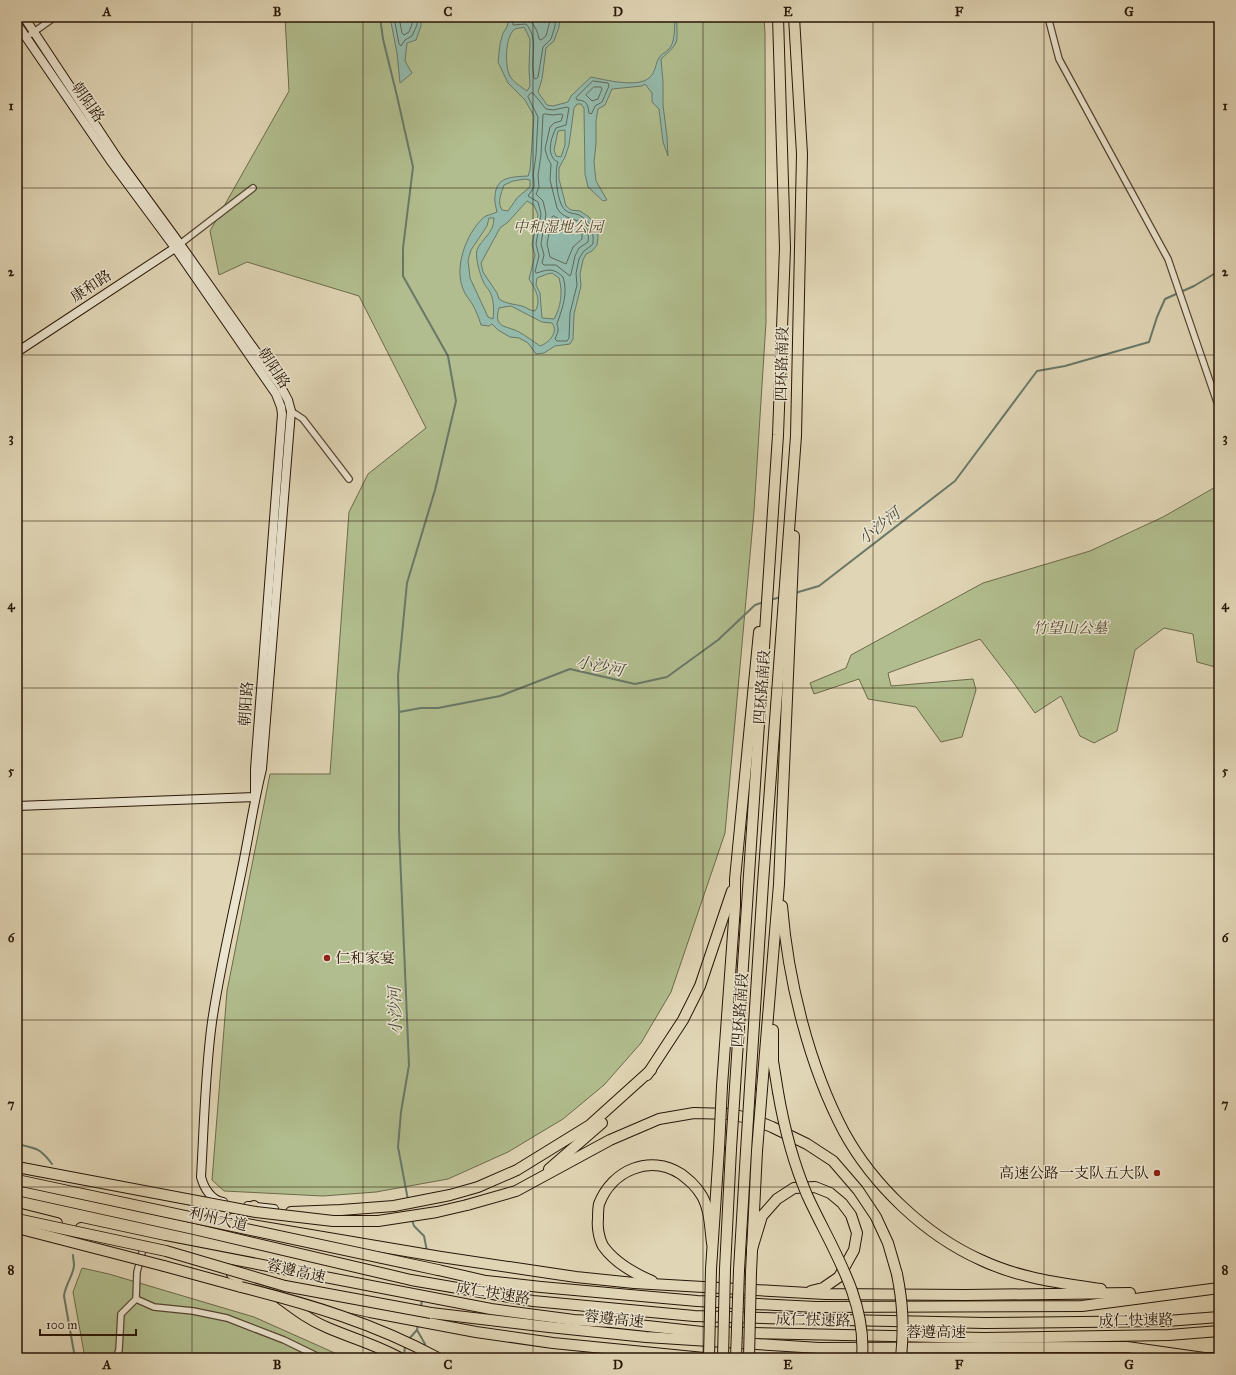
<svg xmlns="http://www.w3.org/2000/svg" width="1236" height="1375" font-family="'IM FELL Great Primer','Noto Serif SC',serif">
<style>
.green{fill:#b1bd8e;stroke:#6c6a4a}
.water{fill:#94b9aa;stroke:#697868;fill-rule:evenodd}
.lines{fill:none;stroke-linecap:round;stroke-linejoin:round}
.shore{stroke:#5e6858;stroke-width:1}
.stream{stroke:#697868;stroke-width:2}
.street-casing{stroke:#564632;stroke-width:8}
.secondary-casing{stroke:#281606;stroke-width:10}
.highway-casing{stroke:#281606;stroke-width:12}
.street{stroke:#ebe4cf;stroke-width:5.5}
.secondary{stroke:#ebe4cf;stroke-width:8}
.highway{stroke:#e0d5b5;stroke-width:10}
.highway-bridge-casing{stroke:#281606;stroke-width:12;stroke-linecap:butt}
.highway-bridge{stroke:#e0d5b5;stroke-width:10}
.grid{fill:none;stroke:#281606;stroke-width:1;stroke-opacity:0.55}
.poi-dot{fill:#8f2418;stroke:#ebe4cf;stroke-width:1.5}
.labels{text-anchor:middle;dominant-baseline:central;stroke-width:3;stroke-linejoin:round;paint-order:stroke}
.street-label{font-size:15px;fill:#281606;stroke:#ebe4cf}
.park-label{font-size:15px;font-style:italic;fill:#51482f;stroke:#ebe4cf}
.poi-label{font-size:15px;fill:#281606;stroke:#ebe4cf;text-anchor:start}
.water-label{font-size:16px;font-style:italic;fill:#4e4f3f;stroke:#ebe4cf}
.neatline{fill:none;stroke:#281606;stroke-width:1.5}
.grid-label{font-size:13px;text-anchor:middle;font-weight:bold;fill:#281606}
</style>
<rect width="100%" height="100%" fill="#e0d5b5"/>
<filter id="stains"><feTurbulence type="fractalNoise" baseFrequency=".005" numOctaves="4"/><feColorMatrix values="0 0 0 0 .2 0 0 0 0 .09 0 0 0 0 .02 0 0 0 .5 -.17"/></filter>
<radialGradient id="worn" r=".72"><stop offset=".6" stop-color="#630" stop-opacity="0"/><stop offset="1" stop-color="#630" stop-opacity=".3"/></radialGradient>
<g class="green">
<polygon points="285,17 764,17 765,33 766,322 754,511 725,833 671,992 641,1043 604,1085 563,1119 508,1152 448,1179 376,1192 323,1196 224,1191 212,1180 227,991 270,774 330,774 349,512 368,474 426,428 359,296 247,262 219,275 210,231 289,91"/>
<polygon points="1219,485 1219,668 1197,662 1193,634 1164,628 1135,650 1117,731 1094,743 1080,736 1061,696 1035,713 1013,682 980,639 888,673 891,686 973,679 976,690 962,737 941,742 916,707 868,699 859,679 814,694 810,683 846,668 851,655 983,583 1090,551 1163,517"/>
<polygon points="82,1268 109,1274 254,1317 346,1358 85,1358 73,1292"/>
</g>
<g class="water">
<polygon points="390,17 421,17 421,26 416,40 407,43 405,61 412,73 400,83 397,53"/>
<path d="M509,17h51l-1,10 -5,14 -8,7 -4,31 -4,13 9,13 6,1 15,-4 3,-6 20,-19c15,3 46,11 58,1 7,-6 6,-14 10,-20 2,-4 6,-5 9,-8 8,-7 6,-23 7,-33h2c-1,27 5,23 -16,42l2,23v23l4,32 1,19 -5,-14 -4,-33 -7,-7v-9l-7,-9 -3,2 -30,3 -7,16 -7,4 -2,12v23l-2,18 2,19 11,19 -4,1 -15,-14 -3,-13 -1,-66 -3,-4h-4l-3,4 -5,37 -4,12 -6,11v11l7,27 5,4 9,1 9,6 8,11 1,9 -1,8 -5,6 -6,3 -3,6 -3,14 1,12 -7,28 -1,25 -3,5 -15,2 -11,7 -8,1 -8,-11 -9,-5 -9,-1 -12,-7 -6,-6 -3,2 -8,-1c-2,-7 -5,-14 -8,-20 -3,-5 -8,-10 -10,-16 -9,-22 3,-55 20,-71 3,-3 10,-4 14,-6 -1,-5 -3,-11 -2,-16 1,-20 18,-19 33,-20l2,-6 4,-54 -9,-16 -17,-17 -10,-21 2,-18 3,-11 4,-6zM524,27l6,12 -1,30 1,17 -3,5c-5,-4 -16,-10 -18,-17 -4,-10 -4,-38 6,-45 2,-1 7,-1 9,-2zM565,130v15l-4,12 -5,-1 -2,-6 4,-19zM525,179l5,1v7l-13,11 -9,13 -6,-1c-5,-8 -1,-16 2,-25l9,-4zM527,201l7,4 4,10 -6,30 3,10 -6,24c6,9 13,22 6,32 -5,0 -7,-3 -13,-5 -8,-2 -16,-2 -23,-7l-2,-6 -14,-21 -2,-9 19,-35 8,-6zM489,218h5c0,16 -13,21 -17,32 -2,7 3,25 6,31 1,4 5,7 7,11 4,8 4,18 3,27l-5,-2 -18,-39 -2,-18 3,-10 16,-24zM552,273l7,5c4,14 2,29 -5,41l-12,-1 -2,-25 -4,-8 1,-7 10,-4zM511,306l31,16 10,1c7,9 -3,20 -12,23 -7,-5 -14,-10 -21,-14 -13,-7 -26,-3 -20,-24l5,-1z"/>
</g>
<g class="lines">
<g class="shore">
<polyline points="394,17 399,44 401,46 405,40 412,36 417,25 418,17"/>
<polyline points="399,17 402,33 404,35 409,32 412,24 412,17"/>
<path d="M513,17v8l13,-1c12,14 6,28 7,44 0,3 1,7 1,10l2,1 2,-2 5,-30 8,-8 4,-13 1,-9"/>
<path d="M518,17l2,2c12,-2 17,10 19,20l2,1 5,-4 5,-19"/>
<path d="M593,81l15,2 1,3 -7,16 -7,4 -3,7 -1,1 -2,-1c-1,-9 -3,-13 -12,-13l-1,-2z"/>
<polygon points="594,87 601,87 602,89 598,99 592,101 586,95"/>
<path d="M531,93h2l13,16 7,1 14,-3 2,1 -3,17 -10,3c-4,8 -9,22 -3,30 1,2 3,3 5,4 -4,10 -1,41 7,48 5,4 9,3 14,5 12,6 15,16 14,29l-10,8 -4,7 -3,14 1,12 -7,28 -1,25 -2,3h-10l-2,-2c1,-3 3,-6 3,-9 0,-4 -2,-6 0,-9 5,-15 10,-28 5,-44 -9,-9 -15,-8 -26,-4l-2,-1 4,-16 -3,-12 5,-30 -3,-12 -10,-6 6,-9v-7l-1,-4 3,-21 2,-38 -10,-20z"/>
<path d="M545,114l8,1 8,-1 2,1 -2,6 -7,2 -4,4 -5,22 3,10 3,5 -1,16 7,28c9,17 35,6 31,34l-9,6 -4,8 -4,18 -1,2 -14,-11h-12l-2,-2 2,-8 -3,-11 5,-30 -3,-13 -7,-7 3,-7 -1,-12 3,-20 2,-40z"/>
<polygon points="554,216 565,223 575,226 582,233 582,239 573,247 566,264 550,257 547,244 552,217"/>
</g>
<g class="stream">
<polyline points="380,17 383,39 397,96 413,167 403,248 403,276 448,356 456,401 435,490 407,583 398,676 399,712"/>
<polyline points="795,593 819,586 955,481 1037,371 1065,366 1149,342 1157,317 1165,299 1194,286 1219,271"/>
<polyline points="770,600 781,597"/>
<path d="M17,1144c19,4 23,4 35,20"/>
<polyline points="408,1200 398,1147 401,1112 409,1065 399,830 399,712 421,708 438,708 500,696 570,669 635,684 667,677 718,640 755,605 764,602"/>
<polyline points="412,1220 414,1226 424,1236 427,1251"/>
<path d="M73,1255c0,3 1,7 1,10 0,9 -9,20 -10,31l11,62"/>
<polyline points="421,1308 422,1298"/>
<polyline points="417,1330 425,1344 425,1347"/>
<polyline points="408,1340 417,1330 418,1324"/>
<polyline points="404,1357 405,1345"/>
</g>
<defs>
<g id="street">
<polyline points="1048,17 1059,59 1168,259 1219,408"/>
<polyline points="31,34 55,17"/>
<polyline points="180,244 253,188"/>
<polyline points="291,411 303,419 349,479"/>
<polyline points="136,1299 154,1307 193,1311 227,1318 284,1340 321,1358"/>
<polyline points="116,1358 119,1350 121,1314 136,1299 137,1272 144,1245"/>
</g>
<g id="secondary">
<path d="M24,17l94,142 62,85 101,143 7,13 3,11 -29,358c-9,36 -14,73 -22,110 -10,48 -21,95 -28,143 -7,51 -8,104 -11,155 3,11 10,23 22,25"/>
<polyline points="17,24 110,160 176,249 276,394 281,407 282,414 255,769 255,797 17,806"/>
<polyline points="17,352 178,246"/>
<polyline points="248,1206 274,1209"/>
</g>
<g id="highway">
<path d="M782,906c6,74 27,160 62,226 29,53 81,103 137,128 38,18 78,23 120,29"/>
<polyline points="773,1030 773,1061 778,1092"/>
<polyline points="647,1075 683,1020 700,986 732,891"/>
<polyline points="722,1086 735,906 735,879 759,632"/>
<polyline points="735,1087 778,435 785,248 778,17"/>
<polyline points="750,1087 763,883 796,436 802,154 794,17"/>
<polyline points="762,1089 779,884 794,536"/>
<polyline points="549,1169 602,1123"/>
<polyline points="17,1190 194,1229 411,1280 533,1301 694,1316 796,1319 985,1323 1167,1321 1219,1317"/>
<polyline points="467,1205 516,1191 610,1140 659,1119 694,1113 730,1114 752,1119 772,1127 807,1144 833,1161 858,1190 876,1217 888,1243 897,1274"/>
<polyline points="291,1212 341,1210 394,1206 450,1195 478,1187 517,1170 590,1125 651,1070"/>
<polyline points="17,1213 57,1223"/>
<polyline points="229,1221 441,1257 576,1277 634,1283 825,1294 966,1295 1130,1293"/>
<polyline points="229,1221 254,1206"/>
<polyline points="81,1228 164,1246 491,1309 574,1320 611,1322 702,1332 984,1338 1169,1335 1219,1331"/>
<polyline points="752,1249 762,1216 777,1199 794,1188 815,1187 830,1193 842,1203 851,1215 857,1233 854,1250 839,1277 823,1288 811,1291"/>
<polyline points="164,1266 241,1287"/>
<polyline points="711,1269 719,1149"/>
<polyline points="725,1269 731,1149"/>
<polyline points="438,1270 486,1281 541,1287 697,1301 816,1307 1082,1306 1219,1288"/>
<polyline points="739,1270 746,1151"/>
<polyline points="751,1272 757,1151"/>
<polyline points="232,1274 271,1290 370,1312 476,1332 553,1343 704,1358"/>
<path d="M652,1281c-19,-8 -37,-18 -49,-35 -4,-7 -6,-19 -5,-27 0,-5 0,-10 1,-15 13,-34 51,-50 82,-30 9,7 15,12 21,22 8,14 8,32 10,47"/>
<path d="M280,1298c15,11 29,22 46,29 25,11 51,18 74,31"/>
<polyline points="431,1313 549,1327 646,1337 819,1348 1127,1347 1204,1358 1219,1358"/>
</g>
</defs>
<use href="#street" class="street-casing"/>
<use href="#secondary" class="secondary-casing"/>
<use href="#highway" class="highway-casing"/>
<use href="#street" class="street"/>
<use href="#secondary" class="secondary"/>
<use href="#highway" class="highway"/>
<defs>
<g id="highway-bridge">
<path d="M778,1092c6,35 15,70 29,103 23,51 60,103 55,163"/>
<polyline points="719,1149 722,1086"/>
<polyline points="731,1149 735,1087"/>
<polyline points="746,1151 750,1087"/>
<polyline points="757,1151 762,1089"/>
<polyline points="17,1167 256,1212 333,1221 378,1221 437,1212 467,1205"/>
<polyline points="17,1180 438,1270"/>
<polyline points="17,1219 166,1251 285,1286 431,1313"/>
<polyline points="17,1228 164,1266"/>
<path d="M897,1274c6,30 7,53 4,84"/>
<path d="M241,1287c68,17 135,37 197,71"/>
<polyline points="709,1358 711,1269"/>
<polyline points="723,1358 725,1269"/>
<polyline points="736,1358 739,1270"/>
<polyline points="749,1358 751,1272"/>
</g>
</defs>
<use href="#highway-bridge" class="highway-bridge-casing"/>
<use href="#highway-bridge" class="highway-bridge"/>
</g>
<path class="grid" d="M192,17v1341M363,17v1341M533,17v1341M703,17v1341M873,17v1341M1044,17v1341M17,188h1202M17,355h1202M17,521h1202M17,688h1202M17,854h1202M17,1020h1202M17,1187h1202"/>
<g class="poi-dot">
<circle cx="327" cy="958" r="4"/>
<circle cx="1157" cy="1173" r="4"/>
</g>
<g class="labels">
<g class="street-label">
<text transform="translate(88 102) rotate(55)">朝阳路</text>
<text transform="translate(91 286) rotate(-33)">康和路</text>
<text transform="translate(782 364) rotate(-89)">四环路南段</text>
<text transform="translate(274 368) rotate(57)">朝阳路</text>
<text transform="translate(762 687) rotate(-86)">四环路南段</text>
<text transform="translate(246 704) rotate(-86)">朝阳路</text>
<text transform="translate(740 1010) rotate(-86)">四环路南段</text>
<text transform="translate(218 1219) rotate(13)">利州大道</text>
<text transform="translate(296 1271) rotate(13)">蓉遵高速</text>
<text transform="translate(493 1293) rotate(9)">成仁快速路</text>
<text transform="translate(614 1319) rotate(6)">蓉遵高速</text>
<text transform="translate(813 1320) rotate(1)">成仁快速路</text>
<text transform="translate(1136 1320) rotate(-1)">成仁快速路</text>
<text x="936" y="1332">蓉遵高速</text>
</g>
<g class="park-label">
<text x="558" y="227">中和湿地公园</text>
<text x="1070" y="628">竹望山公墓</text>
</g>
<g class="poi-label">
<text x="335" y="958">仁和家宴</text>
<text x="1149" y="1173" text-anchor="end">高速公路一支队五大队</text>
</g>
<g class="water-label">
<text transform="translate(879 526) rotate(-38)">小沙河</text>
<text transform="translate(600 666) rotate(11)">小沙河</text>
<text transform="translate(395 1011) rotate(-92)">小沙河</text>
</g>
</g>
<rect width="1236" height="1375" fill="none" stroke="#e0d5b5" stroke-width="44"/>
<path d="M40 1329v6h96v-6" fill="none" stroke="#281606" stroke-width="2"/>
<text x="46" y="1329" font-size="12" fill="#281606" stroke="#ebe4cf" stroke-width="3" paint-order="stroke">100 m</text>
<rect x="22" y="22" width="1192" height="1331" class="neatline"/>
<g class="grid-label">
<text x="107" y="16">A</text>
<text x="277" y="16">B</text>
<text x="448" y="16">C</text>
<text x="618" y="16">D</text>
<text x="788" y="16">E</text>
<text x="959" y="16">F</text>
<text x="1129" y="16">G</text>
<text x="11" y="110">1</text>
<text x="1225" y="110">1</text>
<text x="11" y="276">2</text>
<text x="1225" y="276">2</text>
<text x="11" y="442">3</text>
<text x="1225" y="442">3</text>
<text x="11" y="609">4</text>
<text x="1225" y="609">4</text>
<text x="11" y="775">5</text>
<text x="1225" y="775">5</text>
<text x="11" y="942">6</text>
<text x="1225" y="942">6</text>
<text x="11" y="1108">7</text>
<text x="1225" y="1108">7</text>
<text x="11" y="1274">8</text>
<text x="1225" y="1274">8</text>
<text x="107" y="1369">A</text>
<text x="277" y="1369">B</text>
<text x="448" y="1369">C</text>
<text x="618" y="1369">D</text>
<text x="788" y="1369">E</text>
<text x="959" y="1369">F</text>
<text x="1129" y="1369">G</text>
</g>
<rect width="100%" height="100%" filter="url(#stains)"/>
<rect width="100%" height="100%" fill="url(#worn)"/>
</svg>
